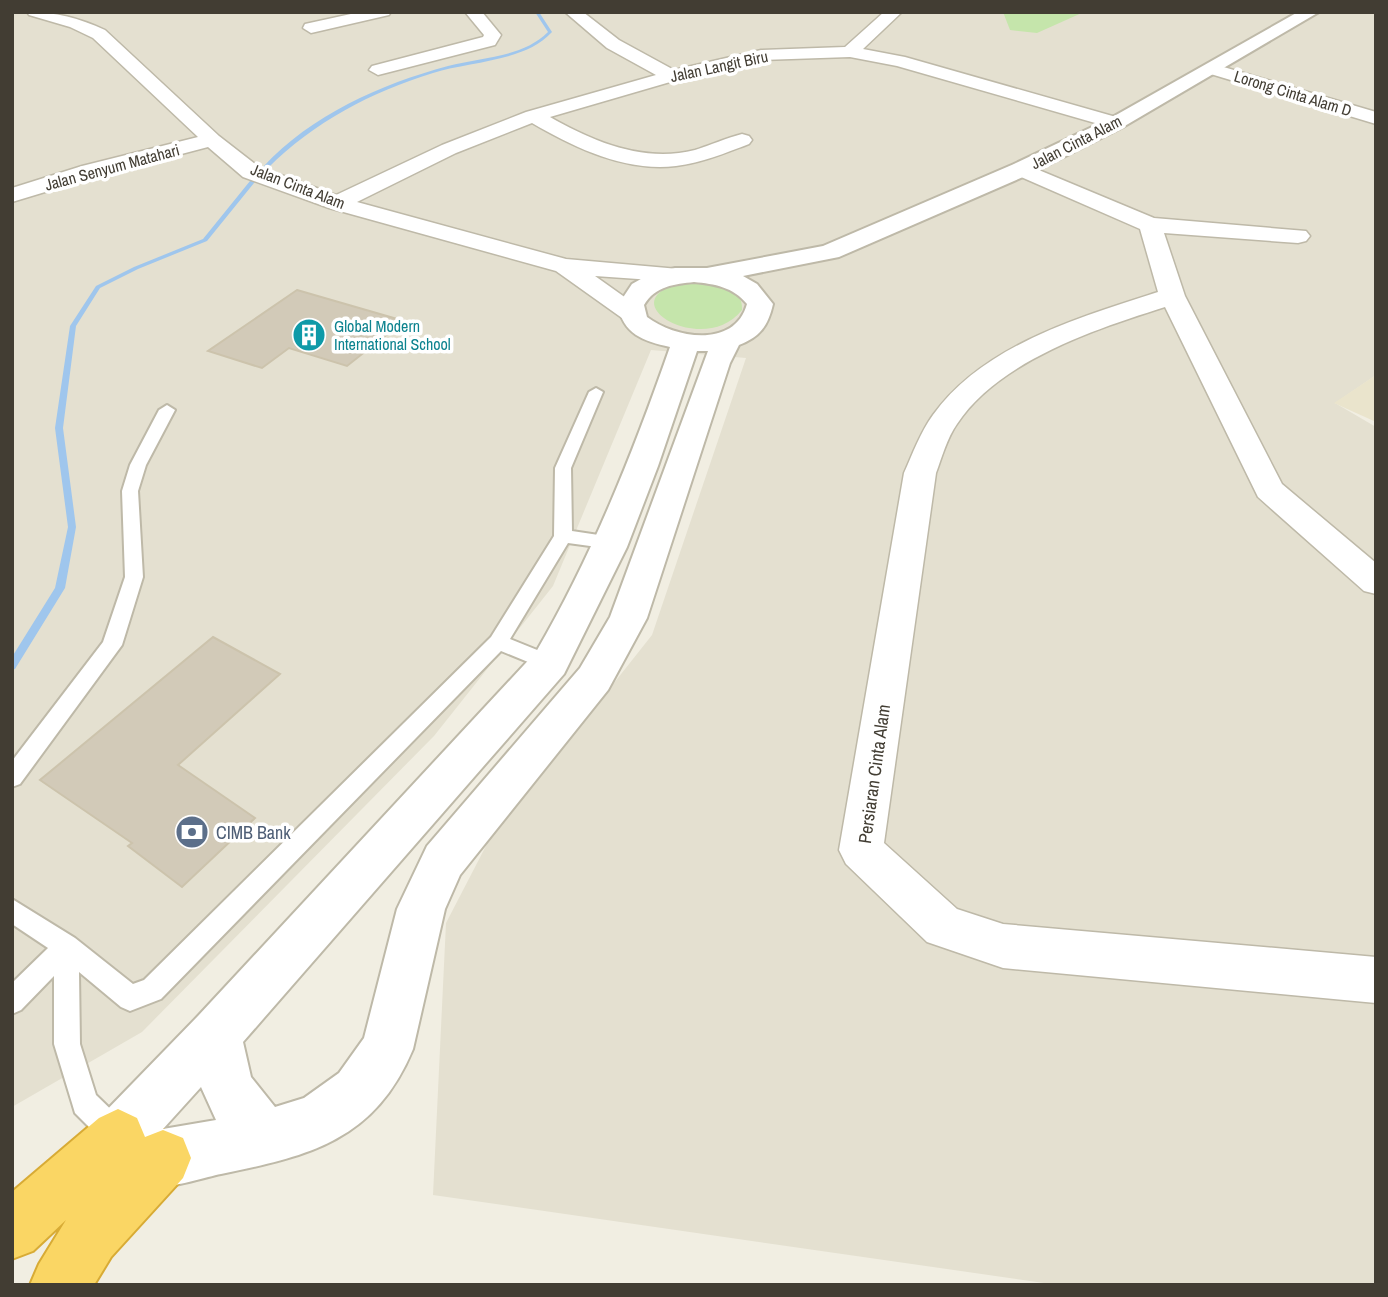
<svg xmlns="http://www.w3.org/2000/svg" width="1388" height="1297" font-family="'Archivo Narrow',sans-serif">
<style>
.residential{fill:#e4e0d0}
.education{fill:#eae4cc}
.green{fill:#c5e5ab}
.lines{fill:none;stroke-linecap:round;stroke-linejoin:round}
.stream{fill:#9fc6ed;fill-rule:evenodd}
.building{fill:#d2cab8;stroke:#ccc3ac;stroke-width:2}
.service-casing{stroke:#beb9a8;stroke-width:4}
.minor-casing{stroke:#beb9a8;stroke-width:3}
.tertiary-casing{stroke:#beb9a8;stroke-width:4}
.motorway-casing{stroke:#d8ab35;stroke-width:4}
.service{fill:#fff;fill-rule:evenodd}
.minor{fill:#fff;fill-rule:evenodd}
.tertiary{fill:#fff;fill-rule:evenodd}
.motorway{fill:#fad664;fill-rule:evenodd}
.labels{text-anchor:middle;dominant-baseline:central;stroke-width:7;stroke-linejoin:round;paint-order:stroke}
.far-street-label{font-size:16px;fill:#423d33;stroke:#fff}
.far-culture-label{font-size:16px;fill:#0d838f;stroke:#fff;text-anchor:start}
.street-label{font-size:18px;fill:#423d33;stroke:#fff}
.service-label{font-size:18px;fill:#4e5e75;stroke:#fff;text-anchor:start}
</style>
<rect width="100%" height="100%" fill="#f1eee2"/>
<polygon class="residential" points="12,12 1376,12 1376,375 1335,403 1376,427 1376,1285 1058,1285 433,1195 446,923 488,842 652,635 746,358 651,350 553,586 434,736 142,1032 12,1107"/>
<polygon class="education" points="1376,375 1376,422 1334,403"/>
<g class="green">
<polygon points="1003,12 1084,12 1037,33 1010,30"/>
<path d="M693,281c18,2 51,3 49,29 -40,51 -144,-15 -49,-29z"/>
</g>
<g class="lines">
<g class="stream">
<path d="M535,12h4l13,20c-27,30 -82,29 -119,41 -62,19 -119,49 -165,95l-5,-1c48,-52 118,-83 185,-101 33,-9 74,-8 100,-34z"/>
<polygon points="252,180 255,182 254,183 207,241 138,269 100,288 76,326 63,428 76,527 65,588 15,669 12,670 12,657 55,588 68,527 55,428 70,326 96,286 134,267 203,239 250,181"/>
</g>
</g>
<g class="building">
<polygon points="297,290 404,321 347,366 289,348 262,368 208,351"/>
<polygon points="213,637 280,674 178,765 255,818 182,887 128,846 132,843 40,780"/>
</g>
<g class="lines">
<defs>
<g id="service">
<polygon points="596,388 603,392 571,468 572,531 612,537 621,543 612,549 568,543 510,639 557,658 560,663 557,668 550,671 501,651 161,999 130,1011 121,1007 79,972 80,1044 96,1095 127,1125 131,1135 127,1145 117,1149 107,1145 75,1113 72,1103 54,1044 54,976 21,1010 12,1014 12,983 48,948 12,924 12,899 75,938 133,984 144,980 491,637 554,536 555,468 589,392"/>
<polygon points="167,405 175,410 146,465 138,491 143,577 122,645 20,784 12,787 12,761 103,642 125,577 122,491 130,465 159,410"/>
</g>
<g id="minor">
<path d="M27,12c29,0 52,6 78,18l114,106 40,31 77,28 106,-50 84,-33 130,-37 -49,-27 -42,-36h18l36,28 55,30 87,-20 84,-3 39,-35h18l-39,37 42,8 218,62 3,4 -3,4 -7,2 -219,-63 -47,-9 -89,3 -84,20 -127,37c44,25 94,46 145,33 16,-5 31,-12 47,-16l7,2 3,4 -3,4c-24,9 -47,19 -73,22 -51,6 -101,-18 -144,-43l-76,30 -99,49 209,57 124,11 3,5 -3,5 -9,2 -86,-6 45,32 4,5 -4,5 -9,3 -9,-3 -66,-47 -227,-63 -86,-31 -35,-30 -110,29 -86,26v-14l70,-22 116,-29 -105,-99 -23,-11 -41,-12z"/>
<polygon points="360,12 391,12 389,15 311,33 303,28 305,24"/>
<polygon points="465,12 482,12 501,35 495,45 378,75 369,70 372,66 483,37 484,35"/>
<polygon points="1210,63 1376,112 1376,124 1204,72 1201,68"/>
<path d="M1022,163l132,55 152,13 4,5 -4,5 -8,2 -134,-10 21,63 97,188 94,79v31l-12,-3 -106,-94 -93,-190c-69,22 -167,54 -208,117 -10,14 -15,33 -21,49l-52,370 73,66 46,15 373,33v46l-373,-35 -76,-26 -81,-78 -7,-14 65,-377c9,-20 16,-40 29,-58 50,-70 147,-98 225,-123l-18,-63 -126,-55 -3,-5 3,-5z"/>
</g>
<path id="tertiary" d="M1298,12h21l-196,115 -93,47 -191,83 -96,19 14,8 16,20c-5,22 -13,33 -34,41l-9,18 -83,255 -39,72 -148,185 -15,34 -32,140c-38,91 -103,107 -192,125 -15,3 -45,13 -59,12 -18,-3 -46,-21 -63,-30l-9,-19 9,-19 99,-102 338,-364c56,-96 97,-199 134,-305 -27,-6 -47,-13 -52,-42l14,-21 16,-9 27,-7h32l116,-22 191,-82 95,-45zM694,282c21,2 39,5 53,22 -12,44 -71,35 -100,13l-3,-12c11,-19 31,-21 50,-23zM697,351h11l-98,266 -30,51 -153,178 -30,63 -33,129 -25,35 -35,25 -29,9 -24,-30 -8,-35 321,-368 63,-127 31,-81zM201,1087l15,33 -53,9z"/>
<polygon id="motorway" points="118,1109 137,1118 145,1137 163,1130 183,1138 191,1158 183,1178 111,1257 94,1285 30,1285 39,1264 66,1220 33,1251 12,1259 12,1192 99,1118"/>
</defs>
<use href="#service" class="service-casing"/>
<use href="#minor" class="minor-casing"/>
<use href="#tertiary" class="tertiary-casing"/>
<use href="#motorway" class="motorway-casing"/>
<use href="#service" class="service"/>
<use href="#minor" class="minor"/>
<use href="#tertiary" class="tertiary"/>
<use href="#motorway" class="motorway"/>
</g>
<defs>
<symbol id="building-disc" viewBox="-11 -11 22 22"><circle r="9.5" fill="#0f9aa8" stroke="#fff"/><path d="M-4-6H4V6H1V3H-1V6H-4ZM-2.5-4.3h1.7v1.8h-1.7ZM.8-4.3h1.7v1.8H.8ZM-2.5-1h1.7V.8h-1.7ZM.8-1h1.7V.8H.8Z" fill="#fff"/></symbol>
<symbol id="bank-disc" viewBox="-11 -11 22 22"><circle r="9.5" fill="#5c6f8a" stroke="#fff"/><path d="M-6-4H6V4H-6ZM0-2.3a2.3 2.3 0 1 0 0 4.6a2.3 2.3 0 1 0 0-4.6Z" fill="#fff"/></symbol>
</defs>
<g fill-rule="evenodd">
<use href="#building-disc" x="290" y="316" width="38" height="38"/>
<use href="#bank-disc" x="173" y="813" width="38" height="38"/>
</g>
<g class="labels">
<g class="far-street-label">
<text transform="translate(719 66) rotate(-12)">Jalan Langit Biru</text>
<text transform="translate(1293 93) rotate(17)">Lorong Cinta Alam D</text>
<text transform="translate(1076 142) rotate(-27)">Jalan Cinta Alam</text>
<text transform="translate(112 167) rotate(-15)">Jalan Senyum Matahari</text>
<text transform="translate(298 186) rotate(21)">Jalan Cinta Alam</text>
</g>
<g class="far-culture-label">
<text x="334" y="326">Global Modern<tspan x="334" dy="18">International School</tspan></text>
</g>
<g class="street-label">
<text transform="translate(874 774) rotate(-82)">Persiaran Cinta Alam</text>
</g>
<g class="service-label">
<text x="216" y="832">CIMB Bank</text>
</g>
</g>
<rect width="1388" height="1297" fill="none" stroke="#423d33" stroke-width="28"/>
</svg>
